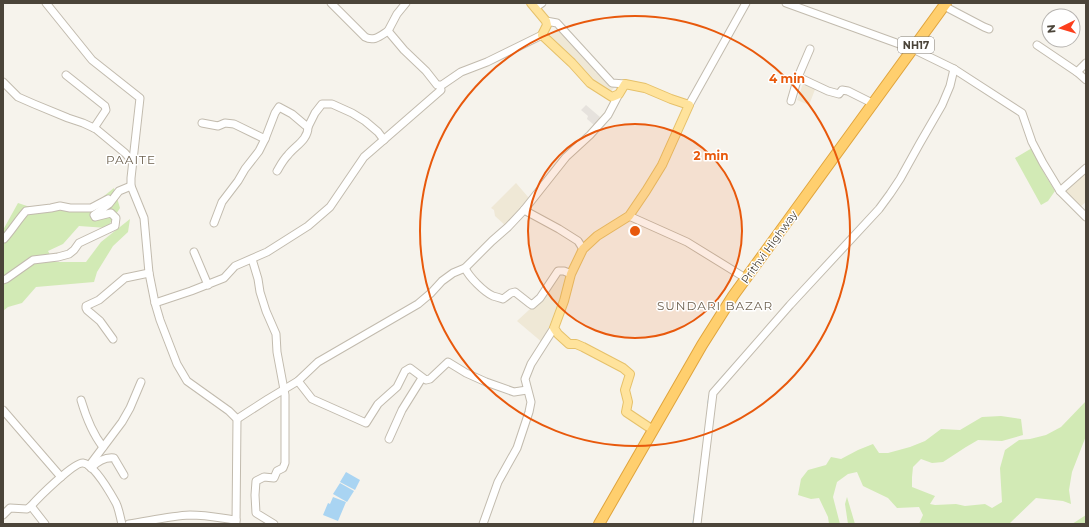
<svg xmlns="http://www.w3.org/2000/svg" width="1089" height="527" font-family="Montserrat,sans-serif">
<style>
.industrial{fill:#e6e2dd}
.education{fill:#efe8d6}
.green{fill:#d2eab5}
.water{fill:#a9d4f2}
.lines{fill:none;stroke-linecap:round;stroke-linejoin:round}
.stream{stroke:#a9d4f2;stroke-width:1.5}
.minor-casing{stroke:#c2bbae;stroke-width:9}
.major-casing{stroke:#e6c16a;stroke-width:10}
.highway-casing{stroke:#e0a43c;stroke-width:12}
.minor{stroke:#fff;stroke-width:7}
.major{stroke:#ffe39c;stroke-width:8}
.highway{stroke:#ffcf6e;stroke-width:10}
.ring{fill:none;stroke:#e8590c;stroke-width:2}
.labels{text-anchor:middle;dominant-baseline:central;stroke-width:3;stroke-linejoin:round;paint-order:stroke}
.shield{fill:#fff;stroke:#817c74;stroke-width:1}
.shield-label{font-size:10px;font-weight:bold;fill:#4b4439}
.street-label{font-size:11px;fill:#4b4439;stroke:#fff}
.neighbourhood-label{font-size:12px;letter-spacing:1px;fill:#6e6250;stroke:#fff}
.centre{fill:#e8590c;stroke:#fff;stroke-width:2}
.ring-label{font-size:12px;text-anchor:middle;font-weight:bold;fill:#e8590c;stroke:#fff;stroke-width:3;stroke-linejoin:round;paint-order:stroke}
</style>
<rect width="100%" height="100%" fill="#f6f3ec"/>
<polygon class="industrial" points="586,105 600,117 594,125 587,119 588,116 581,110"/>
<g class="education">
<polygon points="558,28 594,67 595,72 615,87 609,93 606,92 547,39"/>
<polygon points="804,81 816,87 809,105 797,100"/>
<polygon points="1086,170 1086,202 1080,207 1063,190"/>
<polygon points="516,183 529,198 520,214 507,227 495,216 494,210 491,208"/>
<polygon points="559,273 569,276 559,301 555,318 543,343 517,321 542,298"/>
</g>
<g class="green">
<polygon points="1032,148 1044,173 1055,191 1048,201 1041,205 1015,158"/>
<polygon points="114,188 120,208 107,228 79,226 63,244 48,251 54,262 86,262 101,242 130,219 128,232 113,246 97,272 94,282 36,287 22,303 8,307 3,311 3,230 18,203 42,211 77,208 94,204"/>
<polygon points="1086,401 1086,436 1072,472 1069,490 1071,504 1063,501 1036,498 1009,524 919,524 923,515 919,507 897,508 888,498 863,486 857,472 848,474 837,482 833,497 840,524 829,524 828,517 819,498 811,499 798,495 801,479 808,470 826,465 831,457 841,459 858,450 873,444 879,453 888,453 910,447 925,441 941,429 960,430 982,417 1001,416 1021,419 1023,435 1002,441 978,440 966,447 943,462 932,463 921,459 913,467 912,477 912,487 935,496 930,504 935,505 956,504 965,506 985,504 992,508 1002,502 1000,468 1005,450 1019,440 1030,439 1046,435 1061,427"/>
<polygon points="847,497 855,524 848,524 845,504"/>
<polygon points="1086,515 1086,524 1072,524"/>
</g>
<g class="water">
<polygon points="346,472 360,480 355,490 340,482"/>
<polygon points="340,483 354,491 347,502 333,494"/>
<polygon points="333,497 346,502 338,521 323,515 328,503 330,504"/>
</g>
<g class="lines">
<g class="stream">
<polyline points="714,387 717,383 742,355"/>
<polyline points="708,403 710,393"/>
<polyline points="693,524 696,504"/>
</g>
<defs>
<g id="minor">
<polyline points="46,3 92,60 140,98 131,178 131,186 144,218 149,273 155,303 160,320 177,364 187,381 229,411 237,419 236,524"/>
<path d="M331,3l34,34c9,5 15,-1 23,-6l16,19 22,21 11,14h5l19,-13 26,-10 55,-27"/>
<polyline points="786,3 913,49 954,69 1022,113 1032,142 1043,163 1060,191 1086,217"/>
<polyline points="944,6 984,27 989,29"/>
<polyline points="535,8 542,3"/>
<polyline points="546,21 557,23 612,83 625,84"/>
<polyline points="388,31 397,14 406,3"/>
<polyline points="1037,45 1077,72 1086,80"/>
<polyline points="1077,72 1086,63"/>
<polyline points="66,75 105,106 106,110 94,128"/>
<polyline points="798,77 810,49"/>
<polyline points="3,82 18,97 34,104 68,118 83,123 96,129 125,153 133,162"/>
<polyline points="791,101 798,77 828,91 839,94 842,90 848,91 874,104"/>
<polyline points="689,105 746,3"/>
<polyline points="202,123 218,126 225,123 234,124 265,139 275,113 279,107 292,114 305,125 308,127 315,113 322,104 332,104 352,113 365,121 378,132 384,140"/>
<path d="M277,171c3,-5 6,-11 11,-16 7,-9 20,-15 20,-28"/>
<polyline points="1060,191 1086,168"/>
<polyline points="524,210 559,229 578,241 583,249"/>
<polyline points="629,216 687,242 747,279"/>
<polyline points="214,223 222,202 238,181 245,169 259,151 265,139"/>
<path d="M3,239h1c8,-9 14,-19 22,-28l25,-3 9,-2 10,2h21l17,-9"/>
<polyline points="194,252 208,285"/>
<polyline points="252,259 258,279 260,292 266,311 276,334 277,352 285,395 285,463 283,468 277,471 274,478 264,477 256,481 255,495 256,513 274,524"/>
<path d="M465,268c4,9 19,24 28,28 4,1 7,2 10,3l8,-6 4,-1 14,11 3,2 8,-7 18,-27h6l7,3"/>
<polyline points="3,280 6,279 33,260 58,257 69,254 74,250 79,243 115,226 116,218 111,213 95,217 94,215 109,204 119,191 131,186"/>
<polyline points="155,303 191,291 224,278 235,266 267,252 308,226 330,207 364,157 441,90 440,86"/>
<polyline points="113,339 100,321 87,310 86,308 86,306 99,300 125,278 149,273"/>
<polyline points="298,381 312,399 366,423 378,404 397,387 405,371 410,368 426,380 430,379 448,362 466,373 486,382 514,392 527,390"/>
<path d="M81,400c5,17 11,33 22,47"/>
<polyline points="3,410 61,477"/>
<polyline points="237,419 268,399 298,381 318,362 418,304 431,293 442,281 453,273 465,268 492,241 508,227 524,210 566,157 590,135 608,115 619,94"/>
<polyline points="389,439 402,410 422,378"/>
<polyline points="89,466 122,422 130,408 141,382"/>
<path d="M91,468c6,-6 14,-11 23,-10l10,17"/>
<polyline points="31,506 45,524"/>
<path d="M3,515l7,-7 17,1 4,-3c7,-8 43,-44 52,-43 11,1 28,31 33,40 3,6 4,14 6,21"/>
<path d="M129,524c20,-3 41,-8 61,-9 16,0 31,3 46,5"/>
<polyline points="483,524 498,482 517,448 529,412 531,402 525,379 531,364 554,328"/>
<polyline points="697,524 713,393 790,305 879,209 890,194 900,179 920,143 942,105 950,86 954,69"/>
</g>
<polyline id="major" points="531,3 546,21 547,25 542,35 572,63 590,83 612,97 619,94 625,84 645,88 671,99 689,105 662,165 646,191 629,216 597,236 583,249 571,274 564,301 554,328 558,334 569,344 576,344 583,347 623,368 630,374 625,390 628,402 626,412 653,430"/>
<polyline id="highway" points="599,524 702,345 733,296 946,3"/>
</defs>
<use href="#minor" class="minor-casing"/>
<use href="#major" class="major-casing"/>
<use href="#highway" class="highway-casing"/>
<use href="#minor" class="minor"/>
<use href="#major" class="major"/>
<use href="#highway" class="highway"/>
</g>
<circle cx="635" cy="231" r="107" fill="#e8590c" fill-opacity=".12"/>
<g class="ring">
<circle cx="635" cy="231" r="107"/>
<circle cx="635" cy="231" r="215"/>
</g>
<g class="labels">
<rect class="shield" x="898" y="37" width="36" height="16" rx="3"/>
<g class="shield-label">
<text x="916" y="45">NH17</text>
</g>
<g class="street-label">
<text transform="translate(769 247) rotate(-54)">Prithvi Highway</text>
</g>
<g class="neighbourhood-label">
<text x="131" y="159">PAAITE</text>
<text x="715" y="305">SUNDARI BAZAR</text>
</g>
</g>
<circle cx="635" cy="231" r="6" class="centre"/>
<g class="ring-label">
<text x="787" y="83">4 min</text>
<text x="711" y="160">2 min</text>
</g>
<rect width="1089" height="527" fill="none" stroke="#4b4439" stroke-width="8"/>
<g transform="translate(1061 28) rotate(265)"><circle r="19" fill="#ffffff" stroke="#b7b4b0"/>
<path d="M0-3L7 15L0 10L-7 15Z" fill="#fc3f1d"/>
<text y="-6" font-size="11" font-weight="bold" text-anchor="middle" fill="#4b4439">N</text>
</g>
</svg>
